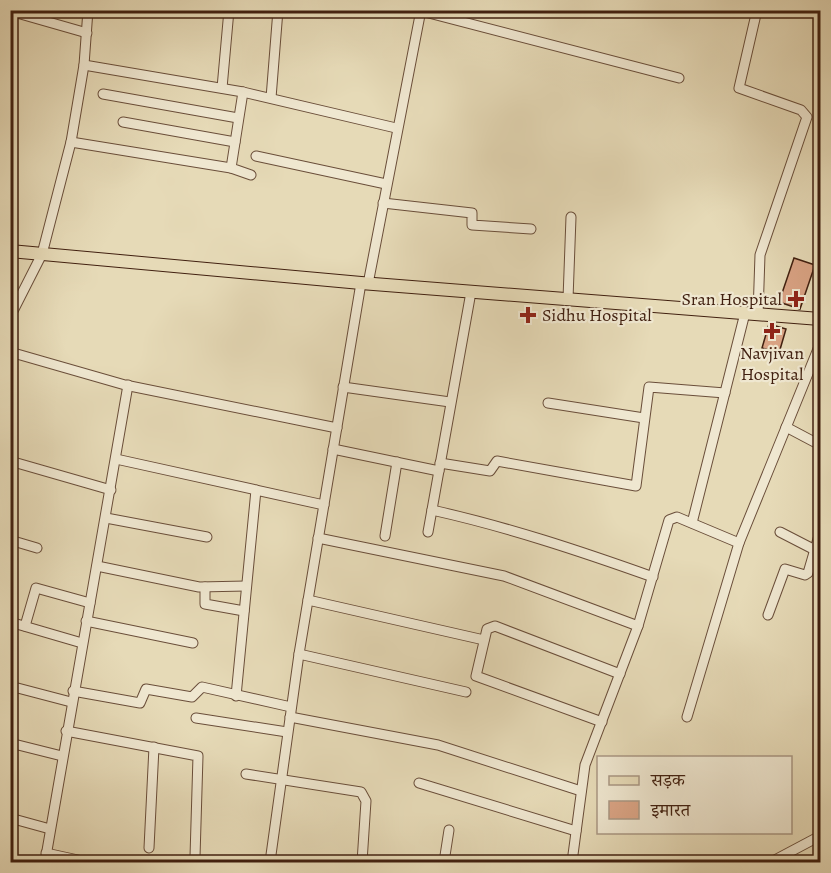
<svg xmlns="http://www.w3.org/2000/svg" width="831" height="873" font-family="Alegreya,'Noto Serif Devanagari',serif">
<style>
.building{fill:#daa485;stroke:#412010;stroke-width:1.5}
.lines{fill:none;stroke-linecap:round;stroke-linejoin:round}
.minor-casing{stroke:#6a4e3a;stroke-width:11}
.major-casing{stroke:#412010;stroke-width:14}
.minor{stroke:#efe7d0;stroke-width:9}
.major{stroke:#e6dab7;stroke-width:12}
.poi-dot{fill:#8f2418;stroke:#efe7d0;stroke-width:2}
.labels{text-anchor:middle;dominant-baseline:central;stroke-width:4.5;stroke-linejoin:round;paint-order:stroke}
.poi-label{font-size:18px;fill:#412010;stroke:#efe7d0;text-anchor:end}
</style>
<rect width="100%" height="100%" fill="#e6dab7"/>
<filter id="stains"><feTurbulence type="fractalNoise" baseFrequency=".00333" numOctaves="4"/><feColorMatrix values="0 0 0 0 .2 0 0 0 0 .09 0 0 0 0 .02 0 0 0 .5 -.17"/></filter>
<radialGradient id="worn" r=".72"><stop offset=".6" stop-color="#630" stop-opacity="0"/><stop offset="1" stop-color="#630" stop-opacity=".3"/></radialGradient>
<g class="building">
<polygon points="794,258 815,265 800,309 779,302"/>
<polygon points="769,324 786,329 779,353 762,348"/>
</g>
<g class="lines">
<defs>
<g id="minor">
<polyline points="757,10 739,88 801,110 807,117 760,255 758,314"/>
<polyline points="10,11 87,33"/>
<polyline points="421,11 679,78"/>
<polyline points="84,65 243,92 396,128"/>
<polyline points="222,88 229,10"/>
<polyline points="243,92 231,168 251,175"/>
<polyline points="103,94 238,118"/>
<polyline points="271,98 278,10"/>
<polyline points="123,122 235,142"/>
<polyline points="71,142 231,168"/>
<polyline points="256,156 386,184"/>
<polyline points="383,203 472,213 472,225 531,229"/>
<polyline points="368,284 421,10"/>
<polyline points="568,299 571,217"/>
<polyline points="10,317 42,254 71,142 84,65 88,10"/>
<polyline points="10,352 125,385 337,428"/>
<polyline points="343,387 450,402"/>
<polyline points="548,403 644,418"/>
<polyline points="786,427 820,445"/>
<polyline points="333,449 439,471"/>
<polyline points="116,459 324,505"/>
<polyline points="10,461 111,490"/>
<polyline points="440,463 490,471 497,461 636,486 649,387 725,393"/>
<path d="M432,510c76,17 148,41 221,67"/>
<polyline points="106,518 207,537"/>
<polyline points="692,523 745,313"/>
<polyline points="428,532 471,292"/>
<polyline points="780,532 815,550"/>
<polyline points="385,536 397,462"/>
<polyline points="318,538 504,576 638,626"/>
<polyline points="10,540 37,548"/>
<polyline points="97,566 199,587 246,586"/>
<polyline points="205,587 205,604 244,611"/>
<polyline points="308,600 484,640"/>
<polyline points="768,615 785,569 805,575 808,573 820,532"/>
<polyline points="86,621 193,643"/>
<polyline points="10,622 82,643"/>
<polyline points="25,626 36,588 90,603"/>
<polyline points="299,654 466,692"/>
<polyline points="10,686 71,702"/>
<polyline points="73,691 140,703 146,689 192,697 202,687 291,707"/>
<polyline points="236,696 256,490"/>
<polyline points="290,717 438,745 581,791"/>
<polyline points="687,717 739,543 820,344"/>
<polyline points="196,718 287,732"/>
<polyline points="602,722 476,676 487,629 495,626 620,674"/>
<polyline points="66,731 198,756 195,857"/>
<polyline points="10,743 62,756"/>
<polyline points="246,774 361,792 366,801 362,862"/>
<polyline points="419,783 576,831"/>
<polyline points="10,818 50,829"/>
<polyline points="149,848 154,747"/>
<polyline points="46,853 87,862"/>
<polyline points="45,862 128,385"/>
<polyline points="270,862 299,654 361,283"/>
<polyline points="444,862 449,830"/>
<polyline points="572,862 585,765 638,626 669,520 677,517 739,543"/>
<polyline points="771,862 820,836"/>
</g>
<polyline id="major" points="10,251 361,283 820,319"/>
</defs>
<use href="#minor" class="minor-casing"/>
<use href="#major" class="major-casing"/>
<use href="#minor" class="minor"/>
<use href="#major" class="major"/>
</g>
<g class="poi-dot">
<path d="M793 290h6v6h6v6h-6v6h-6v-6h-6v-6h6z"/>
<path d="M525 306h6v6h6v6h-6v6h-6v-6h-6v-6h6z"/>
<path d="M769 322h6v6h6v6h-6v6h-6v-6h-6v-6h6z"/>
</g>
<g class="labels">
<g class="poi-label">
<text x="782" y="299">Sran Hospital</text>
<text x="542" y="315" text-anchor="start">Sidhu Hospital</text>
<text x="772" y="353" text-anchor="middle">Navjivan<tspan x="772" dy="21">Hospital</tspan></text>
</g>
</g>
<rect width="831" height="873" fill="none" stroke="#e6dab7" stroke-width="36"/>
<rect x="12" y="12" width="807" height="849" fill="none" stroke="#412010" stroke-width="3"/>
<rect x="18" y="18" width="795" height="837" fill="none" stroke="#412010" stroke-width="1.5"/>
<rect x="597" y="756" width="195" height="78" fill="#efe7d0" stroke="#a99783" stroke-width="1.5"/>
<rect x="609" y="776" width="30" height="9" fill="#e6dab7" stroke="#a99783" stroke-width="1.5"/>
<text x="651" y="786" font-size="18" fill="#412010">सड़क</text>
<rect x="609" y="801" width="30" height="18" fill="#daa485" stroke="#a99783" stroke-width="1.5"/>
<text x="651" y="816" font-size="18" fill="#412010">इमारत</text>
<rect width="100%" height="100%" filter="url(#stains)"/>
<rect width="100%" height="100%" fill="url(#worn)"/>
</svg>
